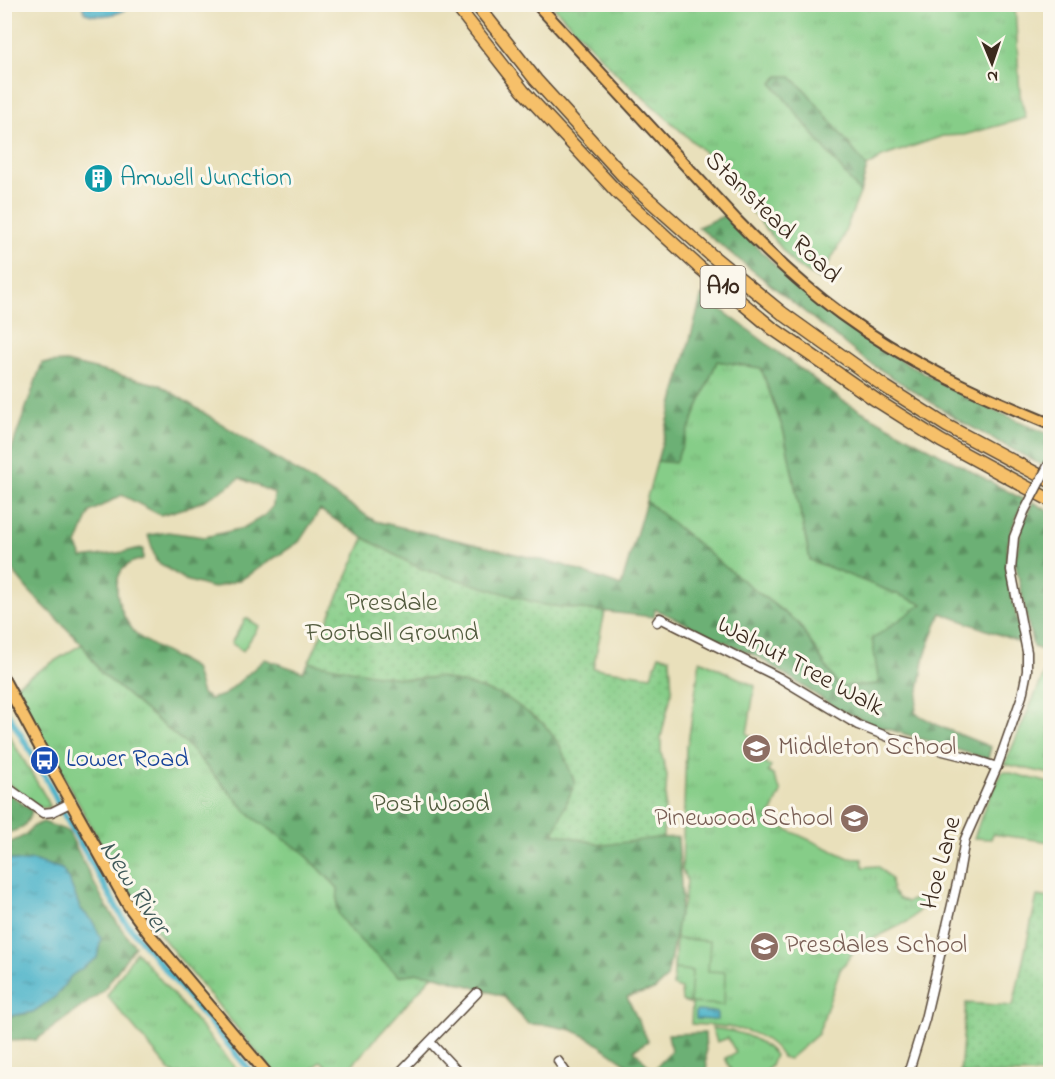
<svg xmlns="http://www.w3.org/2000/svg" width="1055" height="1079" font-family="'Indie Flower',sans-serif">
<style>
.grass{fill:url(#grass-tufts);stroke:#607c53;stroke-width:1.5}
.forest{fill:url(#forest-firs);stroke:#546d49;stroke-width:1.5}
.park{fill:url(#park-dots);stroke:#607c53;stroke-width:1.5}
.garden{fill:#86cd88;stroke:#607c53;stroke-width:1.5}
.water{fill:url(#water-ripples);stroke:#426e74;stroke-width:1.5}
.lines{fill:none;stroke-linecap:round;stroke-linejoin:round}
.canal{stroke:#4ab2c9;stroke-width:6}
.minor-casing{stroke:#554536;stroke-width:11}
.major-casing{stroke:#554536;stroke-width:14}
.highway-casing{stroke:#554536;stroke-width:15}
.minor{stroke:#fff;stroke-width:8}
.major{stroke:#f6c06b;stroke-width:10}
.highway{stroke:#f6c06b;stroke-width:12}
.minor-bridge-casing{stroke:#554536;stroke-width:11;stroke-linecap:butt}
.minor-bridge{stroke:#fff;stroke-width:8}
.labels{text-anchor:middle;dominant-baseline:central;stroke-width:6;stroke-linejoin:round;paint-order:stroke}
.shield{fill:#fbf7ec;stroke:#75685c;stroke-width:1.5}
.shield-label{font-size:24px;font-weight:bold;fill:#3b2a1e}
.culture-label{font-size:26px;fill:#0d838f;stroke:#fbf7ec;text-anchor:start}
.street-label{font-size:26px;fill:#3b2a1e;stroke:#fbf7ec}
.park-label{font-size:26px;fill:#525b3e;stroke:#fbf7ec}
.education-label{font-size:26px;fill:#785e54;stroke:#fbf7ec;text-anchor:start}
.transit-label{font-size:26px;fill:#164399;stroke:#fbf7ec;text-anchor:start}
.water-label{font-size:27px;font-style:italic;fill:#405a5a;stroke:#fbf7ec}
</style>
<defs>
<pattern id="grass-tufts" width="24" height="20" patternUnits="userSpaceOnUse" patternTransform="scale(1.5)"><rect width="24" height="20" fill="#86cd88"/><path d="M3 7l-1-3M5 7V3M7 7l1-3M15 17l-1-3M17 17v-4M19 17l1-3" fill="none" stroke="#75b075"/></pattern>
<pattern id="forest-firs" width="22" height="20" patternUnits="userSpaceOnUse" patternTransform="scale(1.5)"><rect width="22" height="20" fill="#6cb074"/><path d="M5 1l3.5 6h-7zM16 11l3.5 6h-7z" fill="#5a8f5f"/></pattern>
<pattern id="park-dots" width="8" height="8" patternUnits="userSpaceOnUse" patternTransform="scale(1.5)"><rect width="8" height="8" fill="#86cd88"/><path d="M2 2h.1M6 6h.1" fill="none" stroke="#75b075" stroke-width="1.8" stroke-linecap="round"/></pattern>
<pattern id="water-ripples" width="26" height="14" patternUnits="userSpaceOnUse" patternTransform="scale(1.5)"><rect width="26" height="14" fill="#4ab2c9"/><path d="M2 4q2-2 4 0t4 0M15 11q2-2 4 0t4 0" fill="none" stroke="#3f91a3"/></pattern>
</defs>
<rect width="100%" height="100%" fill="#fbf7ec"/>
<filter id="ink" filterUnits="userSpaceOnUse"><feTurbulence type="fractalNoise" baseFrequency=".0167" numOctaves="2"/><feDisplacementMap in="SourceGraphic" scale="12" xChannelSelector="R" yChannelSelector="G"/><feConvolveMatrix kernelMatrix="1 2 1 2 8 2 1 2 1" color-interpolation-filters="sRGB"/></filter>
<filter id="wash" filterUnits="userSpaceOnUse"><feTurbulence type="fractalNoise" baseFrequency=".008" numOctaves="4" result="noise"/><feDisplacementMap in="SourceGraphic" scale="24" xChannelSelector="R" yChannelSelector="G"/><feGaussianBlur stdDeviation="1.35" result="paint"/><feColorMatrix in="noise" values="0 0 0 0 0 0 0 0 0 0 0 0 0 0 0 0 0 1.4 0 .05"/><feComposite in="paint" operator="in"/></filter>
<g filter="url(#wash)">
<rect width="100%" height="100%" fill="#e9e0bb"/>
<g class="grass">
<polygon points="552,5 1015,5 1020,95 1026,118 964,135 943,136 882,157 867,167 860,193 840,244 819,280 794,264 702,150 617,74"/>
<polygon points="717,361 761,368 784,432 810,559 923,604 880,684 839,687 799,624 724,566 646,501 657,461 675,462"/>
<polygon points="82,644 101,673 187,745 252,817 303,852 338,888 338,912 399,976 418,973 433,975 344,1074 335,1074 321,1061 308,1074 275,1074 133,902 14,686"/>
<polygon points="1050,652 1050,774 1005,764 1043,676"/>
<path d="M700,660l55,26 -8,48 9,4 10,26 5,2 -3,6 5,3 8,17 -13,29 81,37 13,1 1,8 15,-1 13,13 1,12 6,7 9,4 11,-4 8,5 -17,18 -44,22 -14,12 -11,15 -22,64 -29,25 -7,-2c-18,-31 -60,-31 -91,-33l1,-20 -10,-3 -1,-12 -8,-3 4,-69 6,-11 4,-25 -5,-11 4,-124 2,-3z"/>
<polygon points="4,727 48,801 49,807 42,808 38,806 5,781"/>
<polygon points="1003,771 1050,783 1050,842 993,834 991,839 974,838 984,809"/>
<polygon points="136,951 241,1074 173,1074 107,996"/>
<path d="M712,1028c25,3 46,8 63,27l-4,11 -9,8h-37l-1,-1 7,-3 -6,-12 11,-5 -8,-15 -11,4z"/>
</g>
<g class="forest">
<polygon points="779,76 790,76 807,92 867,167 860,193 772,83"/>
<polygon points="726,215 778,268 818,304 881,349 970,399 1050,435 1050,452 1043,466 962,422 865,360 698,227"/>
<path d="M702,295l141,106 181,99c-18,37 -23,60 -12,100 3,13 10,29 7,42l-78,-29 -16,42 -10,58 26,14 50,20 -3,12 -110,-33 -42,-18 -76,-50 -105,-49 -1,8 -111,-12 -124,-37 -55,-30 -44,-28 -21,32 -57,37 -29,9 -28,-8 -29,-19 -8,-26 20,-3 37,5 38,-9 21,-12 9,-10 1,-13 -34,-15c-27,20 -46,29 -80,37l-38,-20 -32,17 -13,33 5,13 42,-6 16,-4 3,1v10c-8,2 -16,4 -21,11 -13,19 2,55 19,68 16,12 36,19 53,30l8,26 8,5 14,-4 41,-36 38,13 6,-10 63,12 36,5 32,-2 37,10 29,10 38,27 16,21 15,38 -21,50 50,12 35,-6 39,-2 4,62 -15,79 -13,12 -27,7 21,44 -14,9 19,21 18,-20 -3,-17 37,-1 2,38 -4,3h-52l1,-3 -21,-4 -42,-29 -17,-8 -24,-5 -20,-1 -25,-28 -70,-21 -15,-2 -19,3c-14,-13 -55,-47 -61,-64 -2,-6 0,-17 0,-24l-35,-36 -51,-35 -65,-72 -86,-72 -19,-29 -53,-53 -24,-29v-95l37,-104 24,-1 94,23 215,136 188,44 58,21 25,-85 78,65 75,58 40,63 40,-3 -7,-45 50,-35 -112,-44 -26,-128 -23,-64 -44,-7 -42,102 -18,-2z"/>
<polygon points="1033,502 1050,512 1050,653 1033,647 1015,561 1023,523"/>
<path d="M4,790l28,21c-7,17 -10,19 -27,22z"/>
<path d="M43,822l25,9c20,39 38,82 67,115l-32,45 -67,49 -31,1v-24l28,-5 23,-16 15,-20 26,-18 -4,-36 -13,-14 -10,-26 -8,-13 -30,-9 -10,2 -17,-4v-13l19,-9 10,-10z"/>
</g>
<g class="park">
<polygon points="364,538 419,568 543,605 605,612 593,668 651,676 659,655 670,658 672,691 661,737 661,753 667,775 663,837 604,845 554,833 575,783 560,745 544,724 506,697 477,687 440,677 408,679 372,674 309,662"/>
<polygon points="1037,896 1050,898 1050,1074 960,1074 966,1003 1013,1006"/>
</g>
<g class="garden">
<polygon points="246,618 259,626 243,651 231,643"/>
<polygon points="676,939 710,941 708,971 725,972 724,1005 690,1003 692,971 674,969"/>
</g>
<g class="water">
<path d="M82,5v-1l49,1c-9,11 -33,13 -46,8z"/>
<polygon points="4,858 22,862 32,860 62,869 70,882 80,908 93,922 101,939 97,958 71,976 56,996 33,1012 5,1017"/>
<polygon points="696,1011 717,1012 717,1020 696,1019"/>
</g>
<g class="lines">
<polyline class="canal" points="4,707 45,776 60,807 123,919 253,1074"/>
</g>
</g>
<g filter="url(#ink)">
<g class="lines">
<defs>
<g id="minor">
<polyline points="657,622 660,618 780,678 858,725 891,738 963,756 997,767"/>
<polyline points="4,785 43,813 52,812 72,802"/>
<polyline points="430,1042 460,1074"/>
<polyline points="558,1061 567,1074"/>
<polyline points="398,1074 477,993"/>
<polyline points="908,1074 925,1019 958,879 965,839 997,767 1022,696 1027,671 1027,652 1011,570 1014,537 1024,512"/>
</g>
<g id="major">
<path d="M537,4l199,216c33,34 67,66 105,94 64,47 136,80 209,110"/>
<polyline points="4,680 42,751 128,905 150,935 267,1074"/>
</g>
<g id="highway">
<polyline points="455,4 523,91 616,191 699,267 772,328 876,400 941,441 1050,500"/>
<polyline points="476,4 536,80 627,180 711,255 782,313 884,386 947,426 1050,481"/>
</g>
</defs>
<use href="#minor" class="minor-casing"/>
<use href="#major" class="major-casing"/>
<use href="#highway" class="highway-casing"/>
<use href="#minor" class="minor"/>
<use href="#major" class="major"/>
<use href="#highway" class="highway"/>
<defs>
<polyline id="minor-bridge" points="1024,512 1050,462"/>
</defs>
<use href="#minor-bridge" class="minor-bridge-casing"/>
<use href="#minor-bridge" class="minor-bridge"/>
</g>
</g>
<defs>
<symbol id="building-disc" viewBox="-11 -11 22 22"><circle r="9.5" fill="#0f9aa8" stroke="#fbf7ec"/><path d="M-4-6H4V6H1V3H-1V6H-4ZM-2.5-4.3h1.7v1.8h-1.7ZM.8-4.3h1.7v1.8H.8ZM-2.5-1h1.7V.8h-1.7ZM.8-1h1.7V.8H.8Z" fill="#fff"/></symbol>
<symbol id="school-disc" viewBox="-11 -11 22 22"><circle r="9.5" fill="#8d6e63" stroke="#fbf7ec"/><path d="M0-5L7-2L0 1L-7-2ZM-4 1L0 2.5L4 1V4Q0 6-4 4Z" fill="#fff"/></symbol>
<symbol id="bus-disc" viewBox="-11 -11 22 22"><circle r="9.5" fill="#1a4fb4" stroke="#fbf7ec"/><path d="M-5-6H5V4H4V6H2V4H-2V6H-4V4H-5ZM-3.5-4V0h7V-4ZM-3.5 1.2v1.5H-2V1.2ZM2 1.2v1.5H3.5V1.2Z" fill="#fff"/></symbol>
</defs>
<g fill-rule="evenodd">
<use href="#building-disc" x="82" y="162" width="33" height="33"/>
<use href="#school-disc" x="740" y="732" width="33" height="33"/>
<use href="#bus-disc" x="28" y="744" width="33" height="33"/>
<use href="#school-disc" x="838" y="802" width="33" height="33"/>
<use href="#school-disc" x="748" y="930" width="33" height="33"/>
</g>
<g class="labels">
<rect class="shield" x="700.5" y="266" width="45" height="42" rx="4.5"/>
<g class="shield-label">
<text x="723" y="287">A10</text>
</g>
<g class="culture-label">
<text x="120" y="179">Amwell Junction</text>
</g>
<g class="street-label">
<text transform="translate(772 218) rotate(44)">Stanstead Road</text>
<text transform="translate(800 667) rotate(28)">Walnut Tree Walk</text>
<text transform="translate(942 863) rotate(-75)">Hoe Lane</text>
</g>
<g class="park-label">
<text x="392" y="604">Presdale<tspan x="392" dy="30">Football Ground</tspan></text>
<text x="431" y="805">Post Wood</text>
</g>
<g class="education-label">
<text x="778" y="748">Middleton School</text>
<text x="833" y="819" text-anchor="end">Pinewood School</text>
<text x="785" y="946">Presdales School</text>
</g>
<g class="transit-label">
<text x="66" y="760">Lower Road</text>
</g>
<g class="water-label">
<text transform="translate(134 888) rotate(57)">New River</text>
</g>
</g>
<rect width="1055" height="1079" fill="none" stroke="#fbf7ec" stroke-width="24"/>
<g transform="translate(992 63) rotate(178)" stroke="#fbf7ec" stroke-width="4.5" paint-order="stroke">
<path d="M0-4.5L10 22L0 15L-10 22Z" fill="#3b2a1e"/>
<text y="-9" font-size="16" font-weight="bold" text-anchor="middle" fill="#3b2a1e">N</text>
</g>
</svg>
